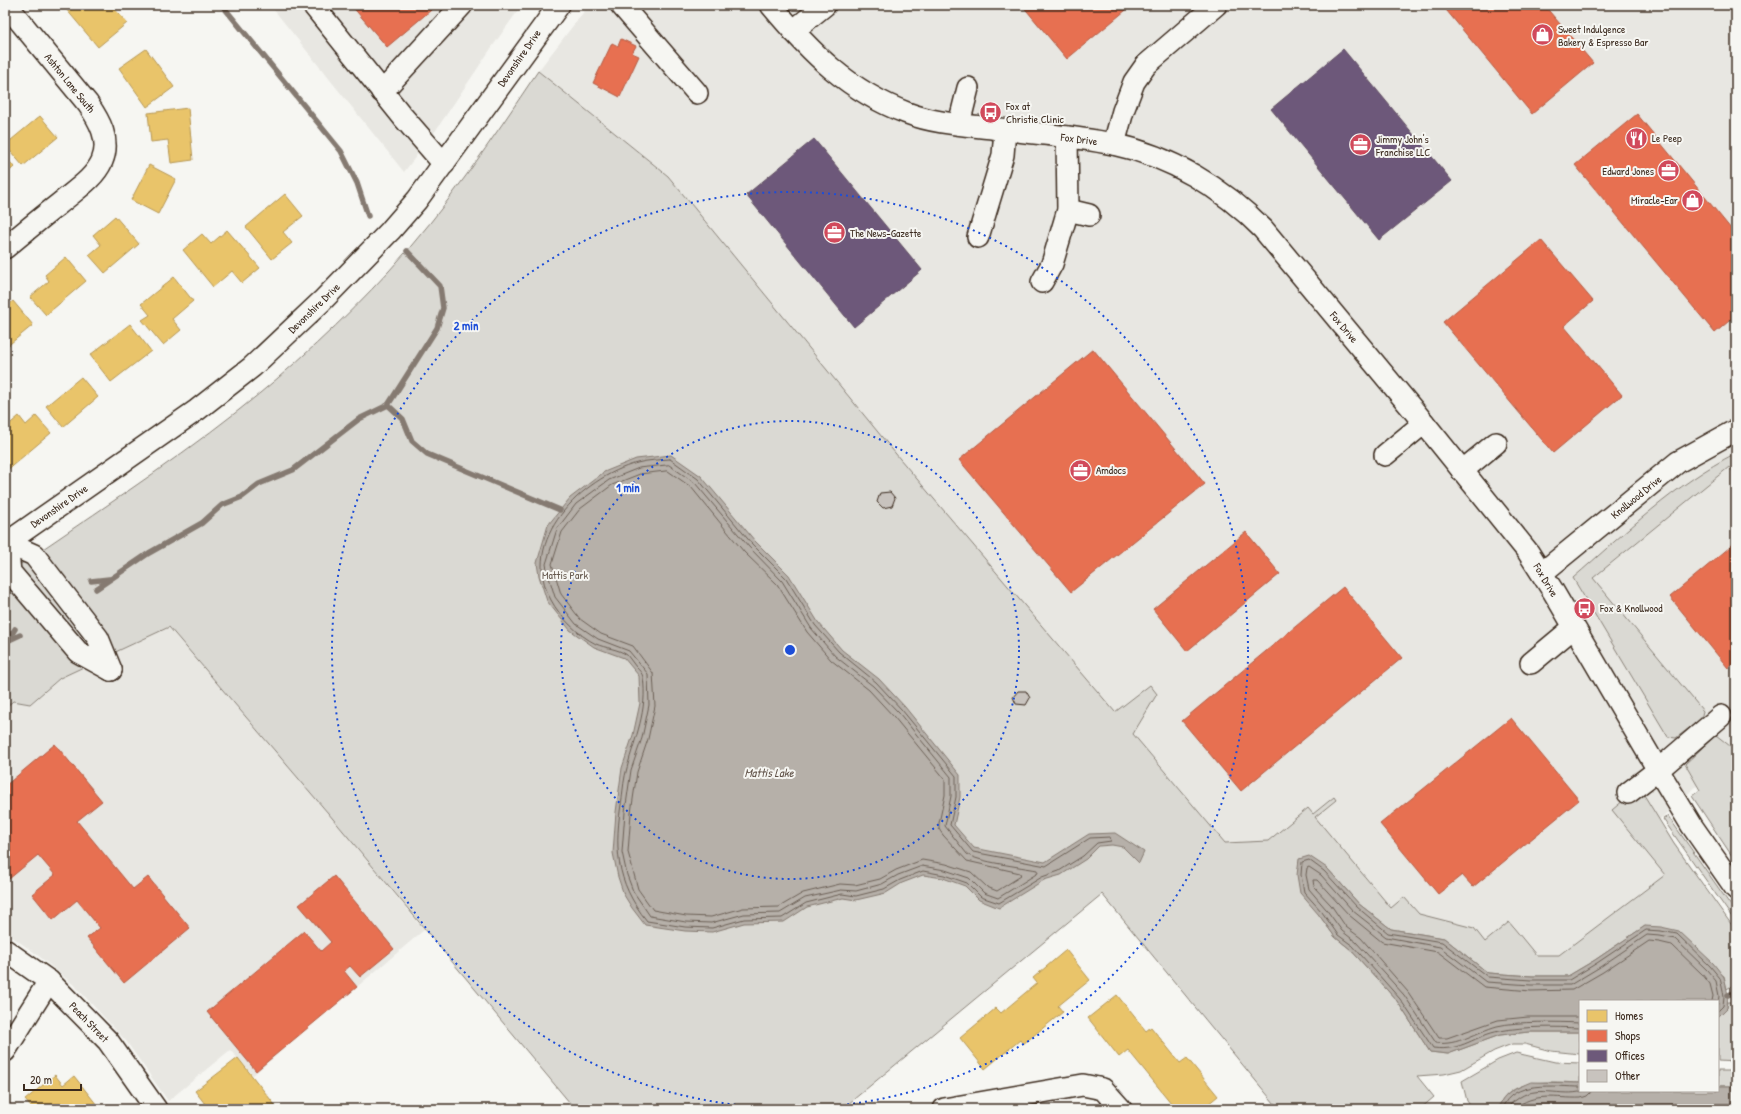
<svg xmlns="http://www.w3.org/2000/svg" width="1741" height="1114" font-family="'Patrick Hand',sans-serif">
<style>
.built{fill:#e8e7e2}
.green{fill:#dad9d3;stroke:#8a8278}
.water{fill:#b6b0a9;stroke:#857a71}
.homes{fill:#e9c46a;stroke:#b59653}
.shops{fill:#e76f51;stroke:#b35a42}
.offices{fill:#6d597a;stroke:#5e4b5e}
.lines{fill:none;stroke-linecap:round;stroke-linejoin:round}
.shore{stroke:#6c6056;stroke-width:1}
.stream{stroke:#857a71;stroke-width:5.5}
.building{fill:#c8c3be;stroke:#3b2a1e}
.minor-casing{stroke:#3b2a1e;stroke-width:24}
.minor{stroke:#f6f6f2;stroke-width:21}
.ring{fill:none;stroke:#1d4ed8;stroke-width:2;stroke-dasharray:2 4}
.labels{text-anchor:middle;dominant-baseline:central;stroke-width:4;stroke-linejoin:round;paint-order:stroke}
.poi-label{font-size:11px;fill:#3b2a1e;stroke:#f6f6f2;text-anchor:start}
.street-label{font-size:11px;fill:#3b2a1e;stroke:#f6f6f2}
.park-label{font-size:11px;fill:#63564b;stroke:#f6f6f2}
.water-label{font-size:12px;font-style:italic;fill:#605248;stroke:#f6f6f2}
.centre{fill:#1d4ed8;stroke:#f6f6f2;stroke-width:2}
.ring-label{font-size:12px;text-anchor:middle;font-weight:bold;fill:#1d4ed8;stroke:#f6f6f2;stroke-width:4;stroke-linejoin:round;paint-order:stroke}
</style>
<rect width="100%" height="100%" fill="#f6f6f2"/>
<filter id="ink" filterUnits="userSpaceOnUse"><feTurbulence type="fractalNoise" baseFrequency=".025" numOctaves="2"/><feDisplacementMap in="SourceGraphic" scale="8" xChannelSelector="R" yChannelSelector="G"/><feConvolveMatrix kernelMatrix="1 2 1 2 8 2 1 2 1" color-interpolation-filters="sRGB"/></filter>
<g filter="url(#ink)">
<g class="built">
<polygon points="270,5 522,5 492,47 436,130 404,172"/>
<polygon points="589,5 1736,5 1736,753 1700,783 1659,820 1700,880 1555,968 1395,919 1256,851 1225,843 900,459 668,176 538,71"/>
<polygon points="169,627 328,813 424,930 253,1075 230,1050 168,1101 126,1041 75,986 35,953 5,932 5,708 13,701 30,704 60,678"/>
</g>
<g class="green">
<path d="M538,71l130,105 232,283 215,253 35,-27 7,9 -24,40 92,109 43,-2 40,-33 5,6 21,-17 2,3 -21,17 76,91 13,-11 15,17 55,14 11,14 24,-20 27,33h23l106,-80 -53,-65 18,-15 11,-5 33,54 62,87v52l-9,6 -3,-13 -79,-50 -50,34 -27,16h-36l-44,-3 -44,-35 -53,-9 -32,-25 -32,-36 -8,47 16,22 15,12 47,52 33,51 18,2 52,-19 29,-3h51v22l-29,-3 -26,-7h-13l-18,7 -33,19 -17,4 -27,2 17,21 -14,12h-141l-177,-215 -260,215h-267l-247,-296 -159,-186 -109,51 -30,26 -17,-3 -8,7v-133c78,-54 159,-106 234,-165 52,-41 105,-90 150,-139 57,-62 102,-130 149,-200z"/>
<path d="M1736,453v22l-7,-8 -136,111 110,133 -2,8 -25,19 -8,-1 -95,-159c52,-45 102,-94 163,-125z"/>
<polygon points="1716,735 1730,746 1736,741 1736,862 1692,796 1700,790 1685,764"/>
<polygon points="1668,816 1736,913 1736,923 1663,819"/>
<polygon points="1728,1002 1736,1002 1736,1062 1718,1061 1718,1017 1727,1008"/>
<path d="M1516,1053l39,9 25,1v20c-27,-1 -71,-7 -82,26h-25l-6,-8 -5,-20 36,-21z"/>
<rect x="1718" y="1071" width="18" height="15"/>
</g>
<g class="water">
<polygon points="671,455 701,476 755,541 789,575 818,622 842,650 879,679 905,707 960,775 960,797 954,825 974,848 1045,862 1089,834 1115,833 1144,852 1139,863 1123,847 1112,845 1099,846 1086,859 1061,875 1044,880 999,908 979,900 965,886 943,878 923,875 902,883 886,893 856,900 843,898 807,907 784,922 744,923 712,932 685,931 645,925 632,908 624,895 618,877 613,853 616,812 622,768 633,735 640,703 639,676 624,658 594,647 570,630 547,601 539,576 537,563 548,525 570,498 604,472 636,459"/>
<polygon points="1309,856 1327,868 1359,904 1391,929 1444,938 1488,973 1532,976 1568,976 1595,960 1645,926 1661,927 1679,931 1713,963 1724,977 1728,995 1727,1008 1718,1017 1718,1001 1580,1001 1580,1032 1529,1032 1500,1035 1448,1054 1430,1052 1397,1001 1350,949 1335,937 1319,915 1300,893 1297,875 1299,859"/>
<path d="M1531,1082l49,1v8h138v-5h18v23h-238c5,-16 19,-21 33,-27z"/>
</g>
<g class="homes">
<polygon points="71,5 111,5 127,23 98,47 66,9"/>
<polygon points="146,49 174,87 147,107 119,68"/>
<polygon points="188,108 193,160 171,163 168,140 151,142 148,113"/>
<polygon points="40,116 58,137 23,166 5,145"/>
<polygon points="5,156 14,167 5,175"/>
<polygon points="149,165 176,179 158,214 131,200"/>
<polygon points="285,194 303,216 283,232 292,243 272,259 246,227"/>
<polygon points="115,216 139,244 105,273 89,255 101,245 93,235"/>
<polygon points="227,230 260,268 242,283 232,271 213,287 183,250 202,234 211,244"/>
<polygon points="66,257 86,281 46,315 30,297 49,281 45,275"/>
<polygon points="174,277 193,301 172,319 181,330 163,345 142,320 150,315 141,304"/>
<polygon points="13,301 33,325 5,348 5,308"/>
<polygon points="130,324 151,351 111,382 90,355"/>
<polygon points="81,377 98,397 63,427 46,406"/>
<polygon points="19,416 26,425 36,416 51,433 6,471 5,428"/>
<polygon points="1066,950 1090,980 1058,1006 1063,1012 1023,1044 1020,1040 985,1069 960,1038 996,1008 1001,1013 1037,983 1033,978"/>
<polygon points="1117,995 1146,1031 1151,1027 1180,1063 1187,1058 1218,1096 1202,1109 1176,1109 1128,1050 1119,1057 1088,1018"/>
<polygon points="238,1058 278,1109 209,1109 195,1091"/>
<polygon points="55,1075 63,1085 74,1076 97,1105 93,1109 33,1109 25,1100"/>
</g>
<g class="shops">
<polygon points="351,5 437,5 387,47"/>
<polygon points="1022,5 1132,5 1067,59"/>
<polygon points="1442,5 1544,5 1593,63 1532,114"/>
<polygon points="621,39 636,46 632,53 639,56 620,97 593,83 612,43 618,46"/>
<polygon points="1637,114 1736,235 1736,315 1715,333 1575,165"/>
<polygon points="1541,240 1593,301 1564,326 1622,395 1553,453 1443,322"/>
<polygon points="1093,349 1205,484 1071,592 959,460"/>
<polygon points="1246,532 1280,574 1187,651 1153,609"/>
<polygon points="1736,542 1736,661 1728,668 1670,597"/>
<polygon points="1343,587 1402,658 1241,791 1182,721"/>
<polygon points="1584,602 1587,608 1584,610 1581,604"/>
<polygon points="1511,718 1579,800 1473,887 1462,875 1438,894 1380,824"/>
<polygon points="55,744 102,801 77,821 133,889 148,877 190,928 124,983 87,938 100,928 77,900 53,920 32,894 55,875 38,855 9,879 5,874 5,786"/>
<polygon points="334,876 394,949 360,977 350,966 344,971 357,987 256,1071 207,1012 304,931 321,951 331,942 299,905"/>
</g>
<g class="offices">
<polygon points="1343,49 1452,181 1379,240 1271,109"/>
<polygon points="814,139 922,270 854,327 746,195"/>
</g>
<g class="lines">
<g class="shore">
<path d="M670,459l28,20 54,65 34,34 29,47 24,27 37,30 26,28 54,66v21l-6,28 23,27 73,14 44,-28 20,-1 1,4 -14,2 -14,13 -24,15 -17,6 -43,26 -18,-6 -14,-14 -23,-8 -21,-4 -23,9 -16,9 -28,7 -14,-2 -36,9 -24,15 -38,1 -32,9 -27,-1 -38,-6c-32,-40 -33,-74 -25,-123 1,-9 2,-20 5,-30 8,-31 21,-57 16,-91 -1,-4 -4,-7 -7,-10 -3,-4 -6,-8 -9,-12 -8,-6 -22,-7 -31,-11 -18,-9 -36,-27 -45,-44 -33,-60 31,-122 86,-137 10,-3 23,-3 33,-4z"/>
<path d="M669,465l26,18 54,64 33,34 29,47 24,28 38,30 26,27 52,64v19l-6,30 22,28c10,8 55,13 70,16l1,3 -40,25 -14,-5 -15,-15 -24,-8 -23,-4 -24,9 -16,9 -26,7 -15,-1 -36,8 -25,15 -36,1 -33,9 -25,-1 -36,-6 -17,-25 -6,-16 -5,-23 3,-40 6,-42 11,-32 7,-33 -1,-31 -19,-23 -31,-12 -22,-15 -21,-27 -7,-23 -2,-10 11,-35 19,-25 33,-24 30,-12z"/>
<polygon points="668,471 691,487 744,552 777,584 807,632 831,660 869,690 894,717 945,779 945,795 939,823 939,829 943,835 967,861 1020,873 1021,876 997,891 987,887 971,872 946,864 922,860 896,870 880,879 855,885 840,884 803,893 779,907 743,908 711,917 686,916 653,910 638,889 628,852 631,813 637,772 648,739 655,706 653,673 633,646 601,634 580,619 561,594 552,564 562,532 580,509 612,485 640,474"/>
<polyline points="1580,1017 1528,1017 1498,1020 1447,1038 1439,1038 1408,992 1361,938 1346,927 1331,905 1314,887 1313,880 1317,880 1349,915 1382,942 1438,952 1484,987 1531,991 1572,990 1603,972 1649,941 1659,942 1672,945 1702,974 1710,984 1713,996 1712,1001"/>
<path d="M1580,1023c-22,-1 -62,-2 -83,3 -21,6 -39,20 -61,17l-32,-48 -48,-53 -14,-11 -16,-22 -17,-20 -3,-14 1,-7 2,-1 12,8 32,36 33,26 54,10 46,35 45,3h39l30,-18 47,-32 13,1 15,3 32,31 9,11 3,15 -1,8"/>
<path d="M1580,1028c-26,-1 -54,-2 -80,3 -25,4 -38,21 -67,17l-33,-49 -47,-53 -15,-11 -16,-23 -18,-20 -3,-17 1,-13 7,-2 15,11 33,36 31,26 54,9 46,35 43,3h38l28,-17 49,-33 15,1 16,3 33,32 10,12 4,18 -1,10 -5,5"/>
<path d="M1502,1109c10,-30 54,-22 78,-22"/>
<path d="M1508,1109c1,-4 4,-7 8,-9 20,-17 45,-2 67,-9"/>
<path d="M1514,1109c21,-18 42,-10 67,-11l6,-2 5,-5"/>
</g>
<g class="stream">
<polyline points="222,5 341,151 357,183 368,216"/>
<polyline points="388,405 403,419 412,441 427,454 560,510"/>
<polyline points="91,581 109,579"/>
<polyline points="96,589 149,553 202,523 222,505 242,497 259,484 293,470 359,419 388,405 437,328 443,308 440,286 407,251"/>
<polyline points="8,640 15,629"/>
<polyline points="5,642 20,635"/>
<polyline points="1728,995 1736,992"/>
</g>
</g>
<g class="building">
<polygon points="890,492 895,498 892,506 883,508 877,502 880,493"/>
<polygon points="1018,691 1026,691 1030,698 1026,705 1016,704 1013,697"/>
</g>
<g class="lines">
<defs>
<g id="minor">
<path d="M5,5l4,3 79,96c11,16 23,36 14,57 -8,18 -28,30 -43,43 -18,14 -36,29 -54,44"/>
<polyline points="313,5 403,117 444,164"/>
<polyline points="621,5 697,93"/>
<path d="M771,5c39,47 77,86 136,108 29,11 61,12 92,16 38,5 76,7 114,15 57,12 110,44 150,85l161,194 104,129 25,39 105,179 34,56 44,63"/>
<polyline points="793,31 825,5"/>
<polyline points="382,92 462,5"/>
<polyline points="959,124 968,88"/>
<polyline points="1114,144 1123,111 1134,82 1146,65 1216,5"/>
<polyline points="1068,210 1089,215"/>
<polyline points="978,237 1003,155 1005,130"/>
<polyline points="1042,282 1052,264 1068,210 1067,137"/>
<polyline points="1385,455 1424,423"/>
<polyline points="1462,471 1496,443"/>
<polyline points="7,543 10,572 78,652 111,670"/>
<polyline points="7,543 34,555 98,638 111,670"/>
<polyline points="5,544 197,410 252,367 322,301 390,231 417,200 559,5"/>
<polyline points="1542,573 1678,462 1736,430"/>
<polyline points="1531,663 1573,628"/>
<polyline points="1628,793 1658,770 1721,716"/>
<polyline points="5,950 49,981 108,1041 156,1109"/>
<polyline points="5,1051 49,981"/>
<polyline points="944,1109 1083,1085 1103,1089 1121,1109"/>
</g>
</defs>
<use href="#minor" class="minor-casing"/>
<use href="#minor" class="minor"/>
</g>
</g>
<g class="ring">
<circle cx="790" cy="650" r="229"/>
<circle cx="790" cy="650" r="458"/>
</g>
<defs>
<symbol id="shop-disc" viewBox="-11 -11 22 22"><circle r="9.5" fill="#d1495b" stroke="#f6f6f2"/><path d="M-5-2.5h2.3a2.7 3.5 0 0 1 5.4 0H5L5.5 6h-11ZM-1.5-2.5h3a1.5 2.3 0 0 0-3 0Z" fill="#fff"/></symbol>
<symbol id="bus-disc" viewBox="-11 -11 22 22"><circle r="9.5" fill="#d1495b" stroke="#f6f6f2"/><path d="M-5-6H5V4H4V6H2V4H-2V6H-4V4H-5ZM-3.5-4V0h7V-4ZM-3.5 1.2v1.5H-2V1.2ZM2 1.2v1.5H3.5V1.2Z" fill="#fff"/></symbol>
<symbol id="restaurant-disc" viewBox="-11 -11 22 22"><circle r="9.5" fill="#d1495b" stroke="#f6f6f2"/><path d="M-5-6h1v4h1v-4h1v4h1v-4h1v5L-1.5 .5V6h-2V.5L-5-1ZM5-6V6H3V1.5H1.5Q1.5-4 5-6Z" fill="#fff"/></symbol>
<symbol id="office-disc" viewBox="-11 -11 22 22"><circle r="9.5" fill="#d1495b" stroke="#f6f6f2"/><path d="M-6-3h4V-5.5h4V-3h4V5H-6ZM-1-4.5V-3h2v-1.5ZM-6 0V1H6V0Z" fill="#fff"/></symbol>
</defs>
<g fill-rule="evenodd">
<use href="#shop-disc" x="1530" y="22" width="25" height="25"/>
<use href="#bus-disc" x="978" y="100" width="25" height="25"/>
<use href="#restaurant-disc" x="1624" y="126" width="25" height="25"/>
<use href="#office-disc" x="1348" y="132" width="25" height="25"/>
<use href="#office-disc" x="1656" y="158" width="25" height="25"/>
<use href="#shop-disc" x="1680" y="188" width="25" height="25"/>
<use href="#office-disc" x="822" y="220" width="25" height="25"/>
<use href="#office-disc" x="1068" y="458" width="25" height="25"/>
<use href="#bus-disc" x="1572" y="596" width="25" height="25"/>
</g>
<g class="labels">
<g class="poi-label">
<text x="1558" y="29">Sweet Indulgence<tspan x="1558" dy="13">Bakery &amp; Espresso Bar</tspan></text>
<text x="1006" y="106">Fox at<tspan x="1006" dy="13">Christie Clinic</tspan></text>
<text x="1652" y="138">Le Peep</text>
<text x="1376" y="139">Jimmy John's<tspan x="1376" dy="13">Franchise LLC</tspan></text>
<text x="1654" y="171" text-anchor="end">Edward Jones</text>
<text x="1678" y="200" text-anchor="end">Miracle-Ear</text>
<text x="850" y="233">The News-Gazette</text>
<text x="1096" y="470">Amdocs</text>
<text x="1600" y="608">Fox &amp; Knollwood</text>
</g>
<g class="street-label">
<text transform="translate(519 58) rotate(-55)">Devonshire Drive</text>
<text transform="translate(70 83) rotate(51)">Ashton Lane South</text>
<text transform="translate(1079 139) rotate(7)">Fox Drive</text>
<text transform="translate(314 308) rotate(-44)">Devonshire Drive</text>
<text transform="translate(1344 327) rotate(50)">Fox Drive</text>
<text transform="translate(1636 497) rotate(-39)">Knollwood Drive</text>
<text transform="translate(59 506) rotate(-35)">Devonshire Drive</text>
<text transform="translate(1546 580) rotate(59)">Fox Drive</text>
<text transform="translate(89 1022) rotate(46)">Peach Street</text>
</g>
<g class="park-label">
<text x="565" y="575">Mattis Park</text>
</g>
<g class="water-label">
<text x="769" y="772">Mattis Lake</text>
</g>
</g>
<circle cx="790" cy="650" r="6" class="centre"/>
<g class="ring-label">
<text x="466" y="330">2 min</text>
<text x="628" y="492">1 min</text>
</g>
<rect width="1741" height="1114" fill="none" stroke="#f6f6f2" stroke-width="20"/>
<rect x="10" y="10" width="1721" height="1094" fill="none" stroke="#3b2a1e" stroke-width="1.5" filter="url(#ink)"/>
<rect x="1579" y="1000" width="140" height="92" fill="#f6f6f2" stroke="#aba49d"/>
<rect x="1587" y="1010" width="20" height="12" fill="#e9c46a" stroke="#aba49d"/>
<text x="1615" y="1020" font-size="12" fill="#3b2a1e">Homes</text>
<rect x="1587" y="1030" width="20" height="12" fill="#e76f51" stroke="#aba49d"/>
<text x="1615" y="1040" font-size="12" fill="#3b2a1e">Shops</text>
<rect x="1587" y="1050" width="20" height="12" fill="#6d597a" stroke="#aba49d"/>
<text x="1615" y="1060" font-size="12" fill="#3b2a1e">Offices</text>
<rect x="1587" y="1070" width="20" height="12" fill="#c8c3be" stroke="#aba49d"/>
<text x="1615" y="1080" font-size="12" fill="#3b2a1e">Other</text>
<path d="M24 1084v6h57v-6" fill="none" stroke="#3b2a1e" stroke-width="2"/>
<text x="30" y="1084" font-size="12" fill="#3b2a1e" stroke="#f6f6f2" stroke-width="3" paint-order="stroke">20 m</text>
</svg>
